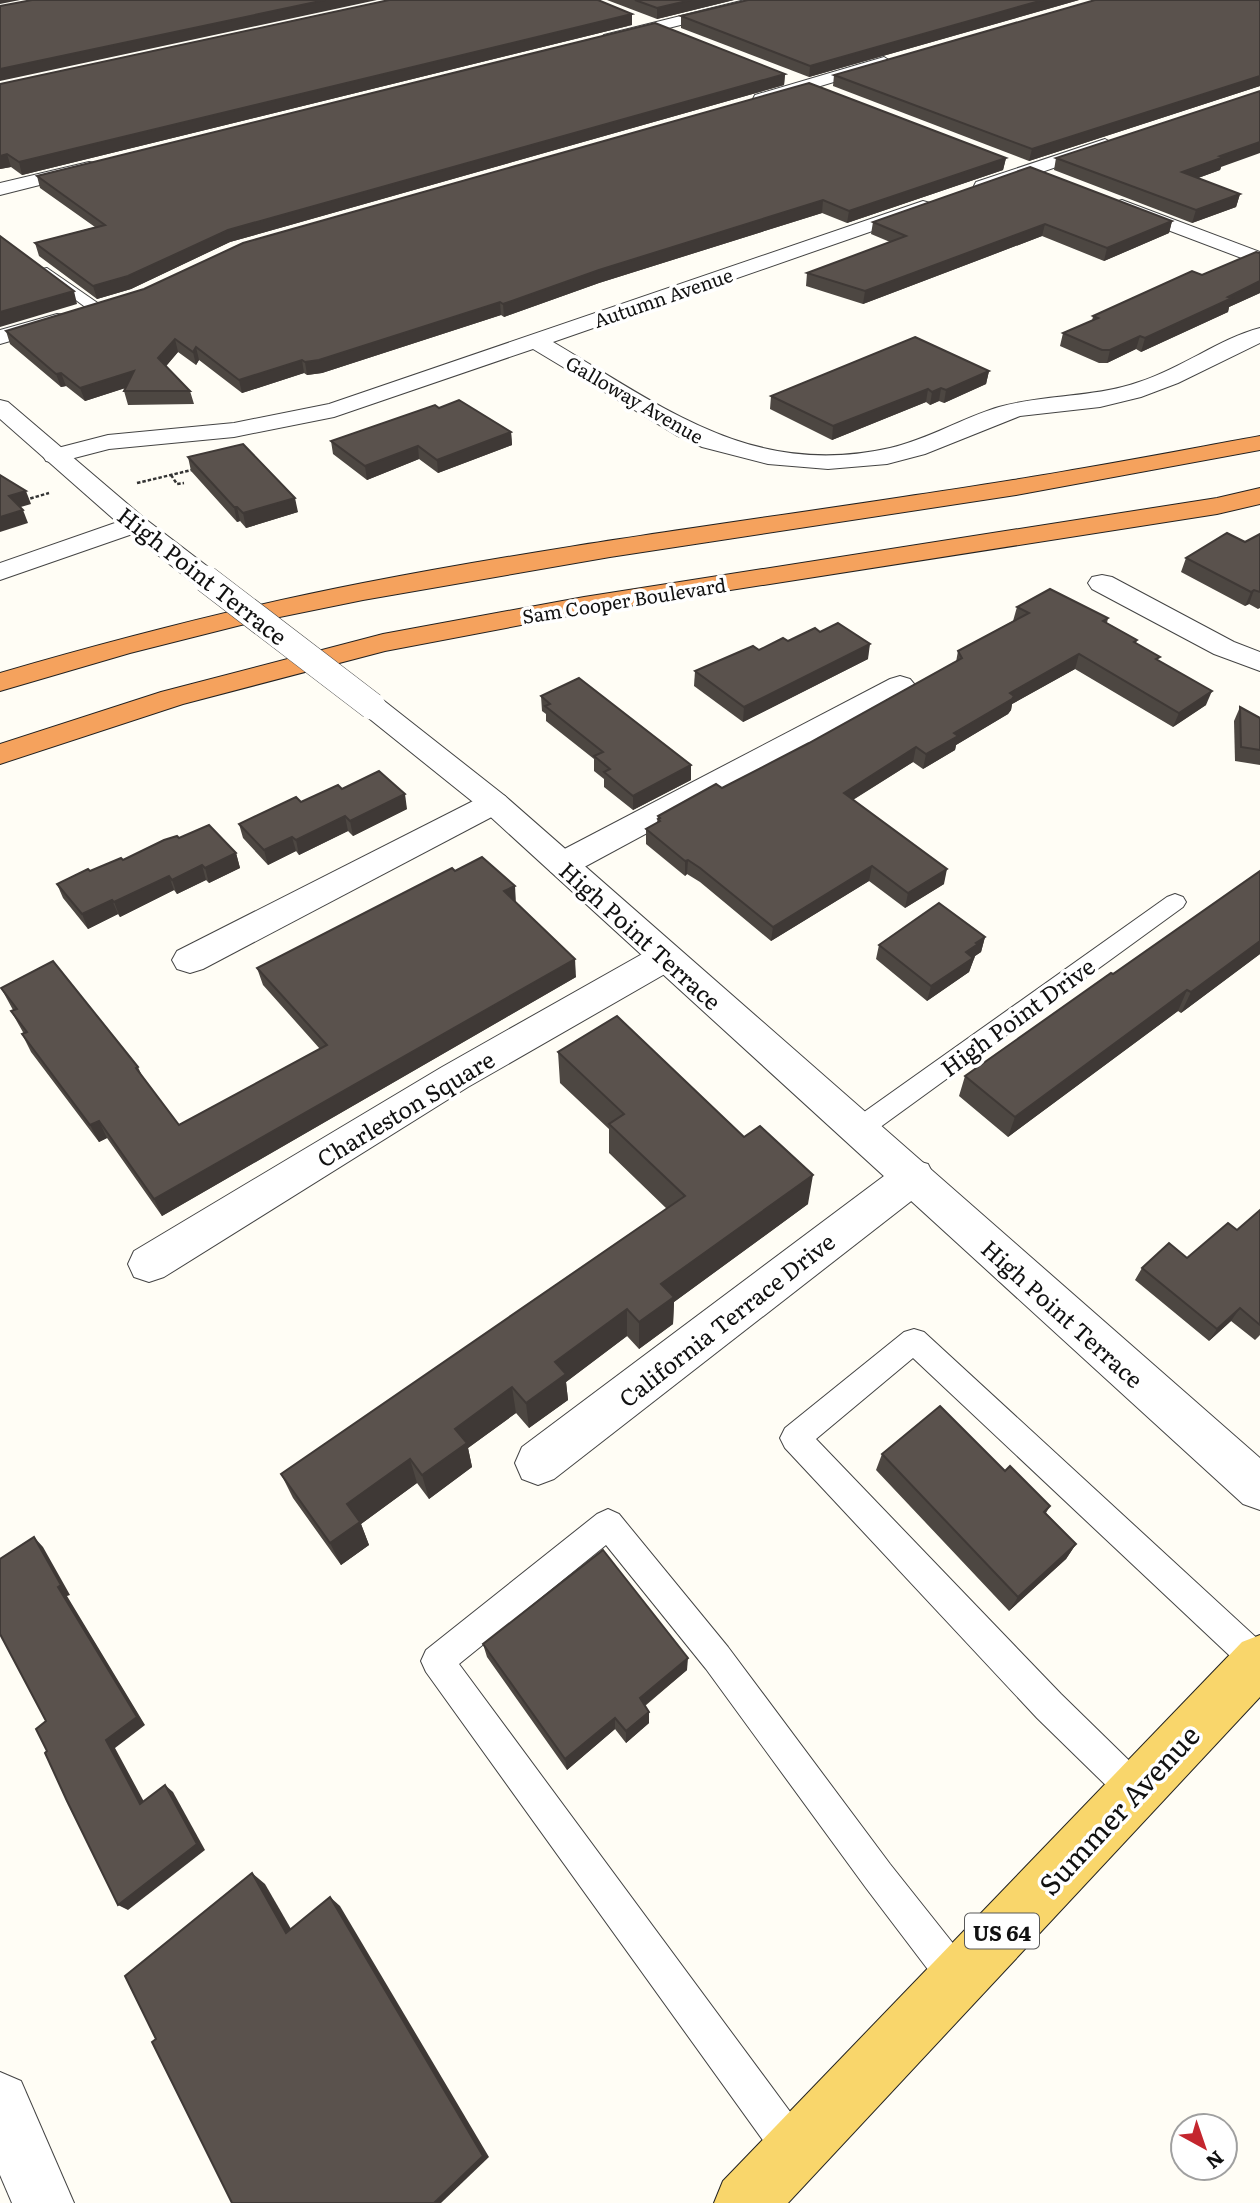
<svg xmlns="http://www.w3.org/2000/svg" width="1260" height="2203" font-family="Literata,serif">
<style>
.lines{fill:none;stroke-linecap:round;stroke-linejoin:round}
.service-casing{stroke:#444;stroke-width:2}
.minor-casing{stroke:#444;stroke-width:2}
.tertiary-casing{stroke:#444;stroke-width:2}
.primary-casing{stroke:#222;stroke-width:2}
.motorway-casing{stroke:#222;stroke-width:2}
.path{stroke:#333;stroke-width:2.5;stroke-dasharray:3.5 2;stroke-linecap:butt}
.service{fill:#fff;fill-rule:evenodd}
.minor{fill:#fff;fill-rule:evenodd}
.tertiary{fill:#fff;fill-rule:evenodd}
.primary{fill:#f9d66b;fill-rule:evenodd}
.motorway{fill:#f5a25d;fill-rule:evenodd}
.tertiary-bridge-casing{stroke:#444;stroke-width:28;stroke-linecap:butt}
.tertiary-bridge{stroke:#fff;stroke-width:27}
.wall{fill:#4d4742}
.shaded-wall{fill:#3f3936}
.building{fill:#5a524d;stroke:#3f3936;stroke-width:2}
.labels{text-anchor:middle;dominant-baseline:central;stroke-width:7;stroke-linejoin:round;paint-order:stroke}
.far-street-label{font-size:19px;fill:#111;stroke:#fff}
.shield{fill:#fff;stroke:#585858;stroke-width:2}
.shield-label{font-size:21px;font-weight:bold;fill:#111}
.street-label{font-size:23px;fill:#111;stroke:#fff}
.near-street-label{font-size:28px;fill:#111;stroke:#fff}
</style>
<rect width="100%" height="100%" fill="#fffdf5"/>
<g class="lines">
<defs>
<g id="service">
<polygon points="47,268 102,306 102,312 92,312 42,275 42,269"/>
<polygon points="1175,894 1183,897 1186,902 1183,907 868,1136 859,1139 850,1136 847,1129 850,1122 1167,897"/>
<polygon points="914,1329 924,1332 1260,1641 1258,1677 1247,1672 913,1358 816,1439 1061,1694 1147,1778 1152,1790 1147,1802 1135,1807 1123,1802 1037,1718 785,1448 780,1438 785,1428 904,1332"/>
<polygon points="608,1509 619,1514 728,1647 890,1864 971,1966 976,1979 971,1992 958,1997 945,1992 866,1888 706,1669 606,1545 459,1664 808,2136 813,2150 808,2164 794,2169 780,2164 426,1672 421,1661 426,1650 597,1514"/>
</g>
<g id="minor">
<polygon points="745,0 770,0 768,3 609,43 601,38 604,35"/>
<polygon points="884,57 892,62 890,65 761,104 753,99 755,95"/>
<polygon points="1105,139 1114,144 1111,148 990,190 976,190 974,186 976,182"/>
<polygon points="89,162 95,163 98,167 95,171 0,195 0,183"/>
<polygon points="1122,200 1260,252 1260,265 1115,210 1112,206 1115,202"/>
<path d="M923,201l7,2 3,4 -3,4 -377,131c110,65 200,137 337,106 39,-9 72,-30 109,-41 46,-13 95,-9 140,-25 41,-13 82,-44 121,-54v15l-82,40 -37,14 -41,10 -80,9 -95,38 -38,10 -59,5 -60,-5 -66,-17 -26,-12 -143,-86 -199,68 -100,20 -125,12 -54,14 -9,-2 -3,-5 3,-5 62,-16 126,-12 95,-19z"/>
<polygon points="57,314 65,315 68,320 65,325 0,344 0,330"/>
<polygon points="135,516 144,518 148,524 144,530 0,580 0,563"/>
<polygon points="1102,575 1112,577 1234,642 1260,652 1260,671 1214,654 1092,589 1088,583 1092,577"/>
<polygon points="900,676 910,679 915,685 910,691 575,872 563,875 551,872 546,864 551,856 890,679"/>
<polygon points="494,792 505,796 510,803 505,810 203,969 190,973 177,969 172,960 177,951 483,796"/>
<polygon points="664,945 677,949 682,958 677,967 468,1087 164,1277 149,1282 134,1277 128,1264 134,1251 442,1067 651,949"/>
<polygon points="914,1160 928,1164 934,1176 928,1188 554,1479 538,1485 522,1479 515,1463 522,1447 900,1164"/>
<polygon points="0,2072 21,2081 74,2203 12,2203 0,2175"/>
</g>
<g id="tertiary">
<polygon points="0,400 8,402 144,518 216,573 220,579 216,585 206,587 196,585 126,530 0,419"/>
<polygon points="372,697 383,700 505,796 1260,1458 1260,1510 1243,1504 483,810 361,712 357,706 361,700"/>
</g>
<polygon id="primary" points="1260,1635 1260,1697 788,2203 714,2203 723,2181 1242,1642"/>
<g id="motorway">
<path d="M1260,436v14l-244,45 -406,62 -247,43 -122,25 -111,28 -130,38v-18c120,-35 240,-66 363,-90 215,-42 433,-68 650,-103 82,-13 165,-29 247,-44z"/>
<polygon points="1260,488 1260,504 1217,514 584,613 385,651 183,704 0,764 0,744 161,692 383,634 584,597 1217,498"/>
</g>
</defs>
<use href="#service" class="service-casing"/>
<use href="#minor" class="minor-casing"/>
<use href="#tertiary" class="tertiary-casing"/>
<use href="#primary" class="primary-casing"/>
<use href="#motorway" class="motorway-casing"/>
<g class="path">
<polyline points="171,475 177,484 184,483"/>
<polyline points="137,483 196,469"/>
<polyline points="25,500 49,493"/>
</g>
<use href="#service" class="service"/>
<use href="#minor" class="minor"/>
<use href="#tertiary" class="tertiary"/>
<use href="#primary" class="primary"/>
<use href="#motorway" class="motorway"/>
<defs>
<polyline id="tertiary-bridge" points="206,579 372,706"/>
</defs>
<use href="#tertiary-bridge" class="tertiary-bridge-casing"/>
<use href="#tertiary-bridge" class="tertiary-bridge"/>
</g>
<g class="wall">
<polygon points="607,0 734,0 657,19"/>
<polygon points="748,0 1079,0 809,77 681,28 681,16"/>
<polygon points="1260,0 1260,86 1029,161 833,86 834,75"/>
<polygon points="632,25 22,175 11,167 0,169 0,84"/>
<polygon points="785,74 784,85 230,242 131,289 97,299 39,256 35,243 95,227 40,188 37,176"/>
<polygon points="1006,158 1003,170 847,223 822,213 599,283 504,317 501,315 322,373 307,375 304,373 242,393 199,360 196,365 178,352 166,366 190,391 194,404 128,405 124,391 125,388 85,401 66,386 61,387 10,344 6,331"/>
<polygon points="1056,158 1221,167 1220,170 1198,178 1240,194 1236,207 1192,223 1054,170"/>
<polygon points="1172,221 1169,233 1104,261 1042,236 863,304 806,286 807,273 890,242 871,234 873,222"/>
<polygon points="1260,253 1260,293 1229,307 1228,312 1141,352 1136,349 1107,363 1099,363 1060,346 1063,333 1092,321 1093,316"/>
<polygon points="989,371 986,384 944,403 939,401 930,405 926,402 832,440 770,409 771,396"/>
<polygon points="439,408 511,432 512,445 438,473 419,459 367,480 333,454 331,441"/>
<polygon points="188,457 298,512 246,528 240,521 237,522 191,471"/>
<polygon points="1260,534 1260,608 1258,609 1249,604 1245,606 1181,572 1186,558 1245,542"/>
<polygon points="1017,607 1108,618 1107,623 1137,640 1136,643 1158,660 1206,705 1173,727 1075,669 1012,704 1011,710 1008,714 956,745 955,750 923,769 913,762 853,800 944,884 905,908 869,881 771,941 700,882 687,874 685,876 646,844 646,829 657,823 658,816 722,788 809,743 956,662 958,651 1013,621"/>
<polygon points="788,641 868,659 743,722 694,686 695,671"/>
<polygon points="541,696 691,765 691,780 633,810 604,787 604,779 594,771 594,759 546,721 546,714 542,711"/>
<polygon points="1240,707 1260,718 1260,765 1235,761 1234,721"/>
<polygon points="342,789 407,809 353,836 348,831 299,855 296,851 268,865 243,838 239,824"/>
<polygon points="179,838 236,853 240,868 209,883 206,880 177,894 174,890 120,917 118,914 88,929 63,898 57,884 90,871 123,860"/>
<polygon points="455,871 516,903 576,977 162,1216 107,1138 99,1142 31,1052 22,1034 24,1034 11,1011 13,1010 1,988 138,1067 143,1078 179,1125 320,1049 263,985 257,968"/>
<polygon points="1260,871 1260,954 1181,1013 1178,1011 1008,1137 959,1096 965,1076 1113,974"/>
<polygon points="985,937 981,952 975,956 969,972 927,1001 876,959 879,945"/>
<polygon points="558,1052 808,1204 674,1302 673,1324 639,1349 627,1336 566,1382 568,1400 529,1428 516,1413 468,1448 472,1467 429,1499 417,1483 361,1524 369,1545 341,1565 293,1498 281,1474 667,1209 609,1153 609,1129 560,1083"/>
<polygon points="1260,1210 1260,1335 1255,1340 1231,1321 1209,1341 1135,1280 1142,1268 1187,1258 1237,1230"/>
<polygon points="882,1454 1005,1471 1050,1506 1046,1513 1076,1544 1066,1559 1009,1611 876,1470"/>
<polygon points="483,1644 687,1670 645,1706 649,1712 649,1723 626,1743 615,1729 567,1770 487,1657"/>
</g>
<g class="shaded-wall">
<polygon points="0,0 20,0 0,4"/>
<polygon points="325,0 377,0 0,81 0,69"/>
<polygon points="691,0 734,0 657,19 657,8"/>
<polygon points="1043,0 1079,0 809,77 810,66"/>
<polygon points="632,14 632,25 22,175 19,162"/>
<polygon points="785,74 784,85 230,242 131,289 97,299 93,286 228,230"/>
<polygon points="1260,76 1260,86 1029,161 1032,149"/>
<polygon points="1260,142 1260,153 1221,167 1220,170 1179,185 1182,172 1220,156"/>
<polygon points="7,154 11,167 0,169 0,156"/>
<polygon points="1006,158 1003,170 847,223 849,211"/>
<polygon points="1240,194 1236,207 1192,223 1196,210"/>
<polygon points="823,200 822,213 599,283 504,317 503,304 599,270"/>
<polygon points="1172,221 1169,233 1104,261 1107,248"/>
<polygon points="1045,224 1042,236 863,304 865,291"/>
<polygon points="1260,281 1260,293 1229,307 1228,312 1141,352 1145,338"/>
<polygon points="74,291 77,304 0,327 0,312"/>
<polygon points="500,302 501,315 322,373 307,375 305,362"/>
<polygon points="1140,336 1136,349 1107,363 1110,350"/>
<polygon points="175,339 178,352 162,371 158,358"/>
<polygon points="196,347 199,360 196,365 193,352"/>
<polygon points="302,360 304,373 242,393 239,380"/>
<polygon points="134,371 138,384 85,401 80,388"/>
<polygon points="989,371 986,384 944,403 946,390"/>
<polygon points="61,373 66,386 61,387 56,374"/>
<polygon points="941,388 939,401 930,405 932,392"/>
<polygon points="928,389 926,402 832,440 833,426"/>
<polygon points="511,432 512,445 438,473 437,460"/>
<polygon points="418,446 419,459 367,480 365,466"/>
<polygon points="26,491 31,504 14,509 9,496"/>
<polygon points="295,498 298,512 246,528 243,513"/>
<polygon points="234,507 237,507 240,521 237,522"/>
<polygon points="23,510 28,523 0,532 0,517"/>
<polygon points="1254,590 1249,604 1245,606 1251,592"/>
<polygon points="870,644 868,659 743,722 744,707"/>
<polygon points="1079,654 1075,669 1012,704 1011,710 1008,714 956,745 955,750 923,769 926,754 954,733 1010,693"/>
<polygon points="1212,691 1206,705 1173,727 1179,713"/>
<polygon points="916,747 913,762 841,807 844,793"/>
<polygon points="691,765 691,780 633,810 633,796"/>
<polygon points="405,794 407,809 353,836 350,821"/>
<polygon points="345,816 348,831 299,855 296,840"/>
<polygon points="292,837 296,851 268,865 264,850"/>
<polygon points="236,853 240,868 209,883 205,868"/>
<polygon points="688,860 687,874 685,876 685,861"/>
<polygon points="202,865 206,880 177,894 172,880"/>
<polygon points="872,866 869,881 771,941 773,927"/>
<polygon points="947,869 944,884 905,908 908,893"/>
<polygon points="169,876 174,890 120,917 114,902"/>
<polygon points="515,886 516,904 504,891"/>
<polygon points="112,900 118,914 88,929 82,914"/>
<polygon points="985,937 981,952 975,956 969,972 927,1001 931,986 966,952 976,943"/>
<polygon points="1260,941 1260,954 1181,1013 1191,992"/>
<polygon points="575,959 576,977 162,1216 154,1199"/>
<polygon points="1187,990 1178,1011 1008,1137 1015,1117"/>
<polygon points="99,1121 107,1138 99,1142 90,1125"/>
<polygon points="813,1175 808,1204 674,1302 673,1324 639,1349 639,1322 661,1284"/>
<polygon points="1240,1308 1231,1321 1209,1341 1217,1329"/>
<polygon points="627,1309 627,1336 566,1382 568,1400 529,1428 526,1403 555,1362"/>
<polygon points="512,1387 516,1413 468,1448 472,1467 429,1499 422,1475 455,1429"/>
<polygon points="410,1459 417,1483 361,1524 369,1545 341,1565 330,1543 347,1504"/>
<polygon points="34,1537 43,1547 70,1595 67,1596 145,1725 115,1748 149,1811 140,1804 106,1740 58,1587"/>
<polygon points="1076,1544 1066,1559 1009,1611 1018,1597"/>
<polygon points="688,1658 687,1670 639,1710 640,1698"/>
<polygon points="649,1712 649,1723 626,1743 626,1731"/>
<polygon points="615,1718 615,1729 567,1770 565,1759"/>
<polygon points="165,1785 173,1792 205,1850 128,1910 118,1905"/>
<polygon points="252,1873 265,1884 298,1941 286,1933"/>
<polygon points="330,1897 340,1906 489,2157 441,2203 434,2203"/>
</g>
<g class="building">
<polygon points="32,0 325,0 0,69 0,6"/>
<polygon points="389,0 598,0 632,14 19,162 7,154 0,156 0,84"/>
<polygon points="635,0 691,0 657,8"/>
<polygon points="748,0 1043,0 810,66 681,16"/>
<polygon points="1095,0 1260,0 1260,76 1032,149 834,75"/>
<polygon points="655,23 785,74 228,230 128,276 93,286 35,243 105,225 37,176"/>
<polygon points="809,83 1006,158 849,211 823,200 599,270 503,304 500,302 319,360 305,362 302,360 239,380 196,347 193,352 175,339 158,358 190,391 124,391 134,371 80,388 61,373 56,374 6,331 144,289 243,243"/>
<polygon points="1260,91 1260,142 1220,156 1224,157 1182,172 1240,194 1196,210 1056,158"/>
<polygon points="1030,167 1172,221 1107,248 1045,224 865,291 807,273 906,236 873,222"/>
<polygon points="0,236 74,291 0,312"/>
<polygon points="1256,252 1260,253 1260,281 1228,297 1232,298 1145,338 1140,336 1110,350 1102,350 1063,333 1098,318 1093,316 1192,271 1202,275"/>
<polygon points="915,337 989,371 946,390 941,388 932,392 928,389 833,426 771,396"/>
<polygon points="459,400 511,432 437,460 418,446 365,466 331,441 435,405 439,408"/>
<polygon points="243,444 295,498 243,513 237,507 234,507 188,457"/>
<polygon points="0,475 26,491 9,496 23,510 0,517"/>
<polygon points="1227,533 1245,542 1260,534 1260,592 1254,590 1251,592 1186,558"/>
<polygon points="1050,589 1108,618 1103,621 1137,640 1134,642 1160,657 1156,659 1212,691 1179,713 1079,654 1010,693 1014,696 1012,699 954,733 958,736 926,754 916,747 844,793 947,869 908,893 872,866 773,927 700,868 688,860 685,861 646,829 660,821 658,819 660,818 658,816 716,784 722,788 809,743 962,658 958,651 1029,613 1017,607"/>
<polygon points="838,623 870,644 744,707 695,671 753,646 759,650 783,638 788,641 815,628 820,632"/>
<polygon points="579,678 691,765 633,796 604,772 610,769 594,756 603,752 545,706 550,704 541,696"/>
<polygon points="1240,707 1260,718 1260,750 1241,747"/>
<polygon points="379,771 405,794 350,821 345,816 296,840 292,837 264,850 239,824 296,797 301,802 338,785 342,789"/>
<polygon points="209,825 236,853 205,868 202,865 172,880 169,876 114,902 112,900 82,914 57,884 88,869 90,871 121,858 123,860 164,840 177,836 179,838"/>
<polygon points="482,857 515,886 504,891 575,959 154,1199 99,1121 90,1125 22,1034 27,1032 11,1011 17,1009 1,988 53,961 138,1067 136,1068 179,1125 327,1045 257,968 452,868 455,871"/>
<polygon points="1260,871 1260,941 1191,992 1187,990 1015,1117 965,1076 1111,973 1113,974"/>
<polygon points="939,903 985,937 976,943 978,944 966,952 973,958 931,986 879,945"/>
<polygon points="617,1016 744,1137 760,1126 813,1175 661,1284 674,1297 639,1322 627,1309 555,1362 566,1374 526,1403 512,1387 455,1429 467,1443 422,1475 410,1459 347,1504 360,1522 330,1543 281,1474 685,1196 609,1124 624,1114 558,1052"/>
<polygon points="1260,1210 1260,1325 1240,1308 1217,1329 1142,1268 1169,1243 1187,1258 1228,1223 1237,1230"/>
<polygon points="940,1406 1005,1471 1010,1466 1050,1506 1044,1512 1076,1544 1018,1597 882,1454"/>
<polygon points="34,1537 61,1585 58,1587 137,1717 106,1740 140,1804 165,1785 197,1844 118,1905 67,1801 45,1753 47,1751 36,1729 46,1721 0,1634 0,1559"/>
<polygon points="603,1550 688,1658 640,1698 649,1712 626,1731 615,1718 565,1759 483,1644"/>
<polygon points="252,1873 286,1933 330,1897 483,2156 434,2203 232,2203 152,2042 156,2039 125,1976"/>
</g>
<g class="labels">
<g class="far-street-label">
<text transform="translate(663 297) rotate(-19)">Autumn Avenue</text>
<text transform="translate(635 399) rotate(30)">Galloway Avenue</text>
<text transform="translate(624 600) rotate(-9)">Sam Cooper Boulevard</text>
</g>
<rect class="shield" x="965" y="1913.5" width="74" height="35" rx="5"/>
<g class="shield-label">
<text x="1002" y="1931">US 64</text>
</g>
<g class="street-label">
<text transform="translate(203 575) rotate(38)">High Point Terrace</text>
<text transform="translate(641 935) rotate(42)">High Point Terrace</text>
<text transform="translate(1017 1016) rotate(-36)">High Point Drive</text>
<text transform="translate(405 1108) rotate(-31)">Charleston Square</text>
<text transform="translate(1063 1313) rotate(42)">High Point Terrace</text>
<text transform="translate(726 1319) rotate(-38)">California Terrace Drive</text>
</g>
<g class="near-street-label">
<text transform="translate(1118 1809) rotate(-47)">Summer Avenue</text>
</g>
</g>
<g transform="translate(1204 2147) rotate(140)"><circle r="33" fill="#ffffff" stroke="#a0a0a0" stroke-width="2"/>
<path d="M0-5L12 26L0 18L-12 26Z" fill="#c4262e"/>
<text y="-10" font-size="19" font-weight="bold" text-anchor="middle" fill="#111111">N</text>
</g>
</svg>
